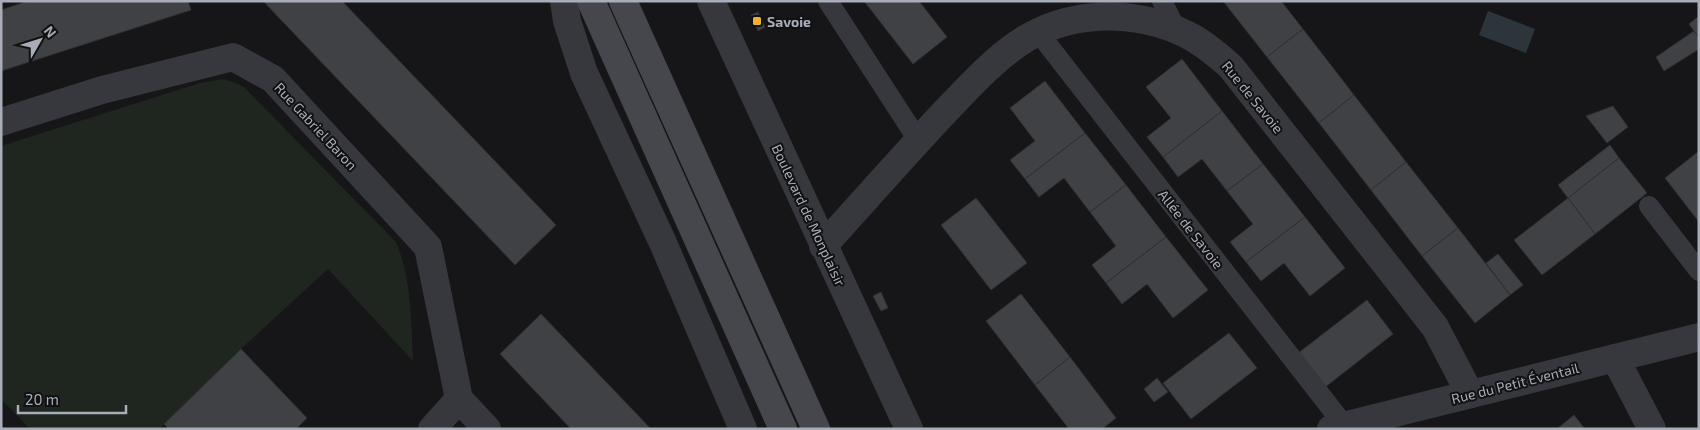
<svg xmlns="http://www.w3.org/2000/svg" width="1700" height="430" font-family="'Exo 2',sans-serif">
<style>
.green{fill:#1e261f}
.water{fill:#2c353c}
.building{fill:#404145;stroke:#303034}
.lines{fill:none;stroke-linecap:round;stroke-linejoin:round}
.lane{stroke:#37383d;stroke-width:20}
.street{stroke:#37383d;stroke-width:28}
.secondary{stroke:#45474d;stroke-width:28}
.poi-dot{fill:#f2b134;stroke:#111113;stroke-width:2}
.labels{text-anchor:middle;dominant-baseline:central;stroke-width:4;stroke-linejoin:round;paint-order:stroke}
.poi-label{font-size:14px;font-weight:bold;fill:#a8adb8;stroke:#111113;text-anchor:start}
.street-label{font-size:14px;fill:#a8adb8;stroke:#111113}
</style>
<rect width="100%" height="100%" fill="#161618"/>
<path class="green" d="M223,79l13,4 9,5 151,154c16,37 15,79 17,119l-85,-92 -87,80 -82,80h-129l-29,-30v-253l199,-63z"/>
<polygon class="water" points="1488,11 1535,29 1526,53 1479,35"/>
<g class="building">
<polygon points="28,1 188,1 191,10 1,71 1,10"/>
<polygon points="263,1 342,1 556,225 515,265"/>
<polygon points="864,1 919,1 947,37 913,64"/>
<polygon points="1223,1 1281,1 1303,29 1267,57"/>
<polygon points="758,12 765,27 758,31 751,15"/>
<polygon points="1699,16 1699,38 1689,24"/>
<polygon points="1303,29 1354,95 1319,123 1267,57"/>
<polygon points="1694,31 1699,38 1699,49 1664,71 1656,57"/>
<polygon points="1182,59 1222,111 1163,157 1147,137 1171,118 1146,87"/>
<polygon points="1045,81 1085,133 1025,179 1010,160 1035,141 1010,108"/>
<polygon points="1354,95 1406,162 1371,190 1319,123"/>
<polygon points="1613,106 1628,127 1607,143 1586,116"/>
<polygon points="1222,111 1263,164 1227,191 1202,159 1178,177 1163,157"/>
<polygon points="1085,133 1126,185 1090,212 1064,178 1039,197 1025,179"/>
<polygon points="1610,145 1619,158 1568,198 1558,185"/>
<polygon points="1699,151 1699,222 1665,178"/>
<polygon points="1619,158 1647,193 1595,234 1568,198"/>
<polygon points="1406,162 1458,228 1422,256 1371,190"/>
<polygon points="1263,164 1305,217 1246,262 1230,242 1253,224 1227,191"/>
<polygon points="1126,185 1166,237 1106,283 1092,265 1116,246 1090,212"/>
<polygon points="976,198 1027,263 991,290 941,225"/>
<polygon points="1568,198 1595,234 1542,275 1514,240"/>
<polygon points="1305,217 1345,268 1310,296 1284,263 1261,281 1246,262"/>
<polygon points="1458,228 1510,295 1475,323 1422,256"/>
<polygon points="1166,237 1208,290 1173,318 1147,284 1122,304 1106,283"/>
<polygon points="1498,254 1523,285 1510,295 1486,263"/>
<polygon points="881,292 888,308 881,311 873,296"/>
<polygon points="1021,294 1070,357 1035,385 986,321"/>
<polygon points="1367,300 1393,334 1324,388 1297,354"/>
<polygon points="541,314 651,429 571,429 500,354"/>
<polygon points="1229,333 1257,368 1191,419 1163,383"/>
<polygon points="241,349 307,418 296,429 169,429 164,424"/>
<polygon points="1070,357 1116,418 1102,429 1069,429 1035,385"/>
<polygon points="1157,378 1168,392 1154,402 1144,389"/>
<polygon points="1574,415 1585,429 1557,429"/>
</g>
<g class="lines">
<g class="lane">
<polyline points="828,1 918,140"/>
<polyline points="1162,1 1176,29"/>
<polyline points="1038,32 1344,425"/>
<polyline points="1649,206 1699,271"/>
</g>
<g class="street">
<polyline points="564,1 567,21 584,73 663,243 743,429"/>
<polyline points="711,1 909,429"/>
<polyline points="1,122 102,90 233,57 273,79 428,247 459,399"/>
<path d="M823,246c39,-43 78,-87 118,-130 28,-29 60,-66 97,-84 49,-23 110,-20 157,7 13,8 25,18 36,28l204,260 35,67"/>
<polyline points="1615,358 1652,429"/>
<polyline points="432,429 459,399 487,429"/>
<polyline points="1331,429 1699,337"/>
</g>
<g class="secondary">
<polyline points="591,1 783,429"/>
<polyline points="623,1 816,429"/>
</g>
</g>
<rect class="poi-dot" x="752" y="16" width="10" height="10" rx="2.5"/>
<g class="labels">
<g class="poi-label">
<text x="767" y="21">Savoie</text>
</g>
<g class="street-label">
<text transform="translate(1253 97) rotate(51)">Rue de Savoie</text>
<text transform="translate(316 126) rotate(47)">Rue Gabriel Baron</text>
<text transform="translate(809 215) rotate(65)">Boulevard de Monplaisir</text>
<text transform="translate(1191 229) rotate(52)">Allée de Savoie</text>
<text transform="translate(1515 383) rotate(-14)">Rue du Petit Éventail</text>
</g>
</g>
<rect width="1700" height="430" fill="none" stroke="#a8adb8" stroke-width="5"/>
<g transform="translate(40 40) rotate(51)" stroke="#111113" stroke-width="4" paint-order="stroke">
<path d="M0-4L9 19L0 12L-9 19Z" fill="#a8adb8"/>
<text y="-8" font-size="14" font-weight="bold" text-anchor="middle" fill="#a8adb8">N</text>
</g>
<path d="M18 405v8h108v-8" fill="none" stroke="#a8adb8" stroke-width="2.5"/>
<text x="25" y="405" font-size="15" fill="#a8adb8" stroke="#111113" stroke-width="4" paint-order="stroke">20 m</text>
</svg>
